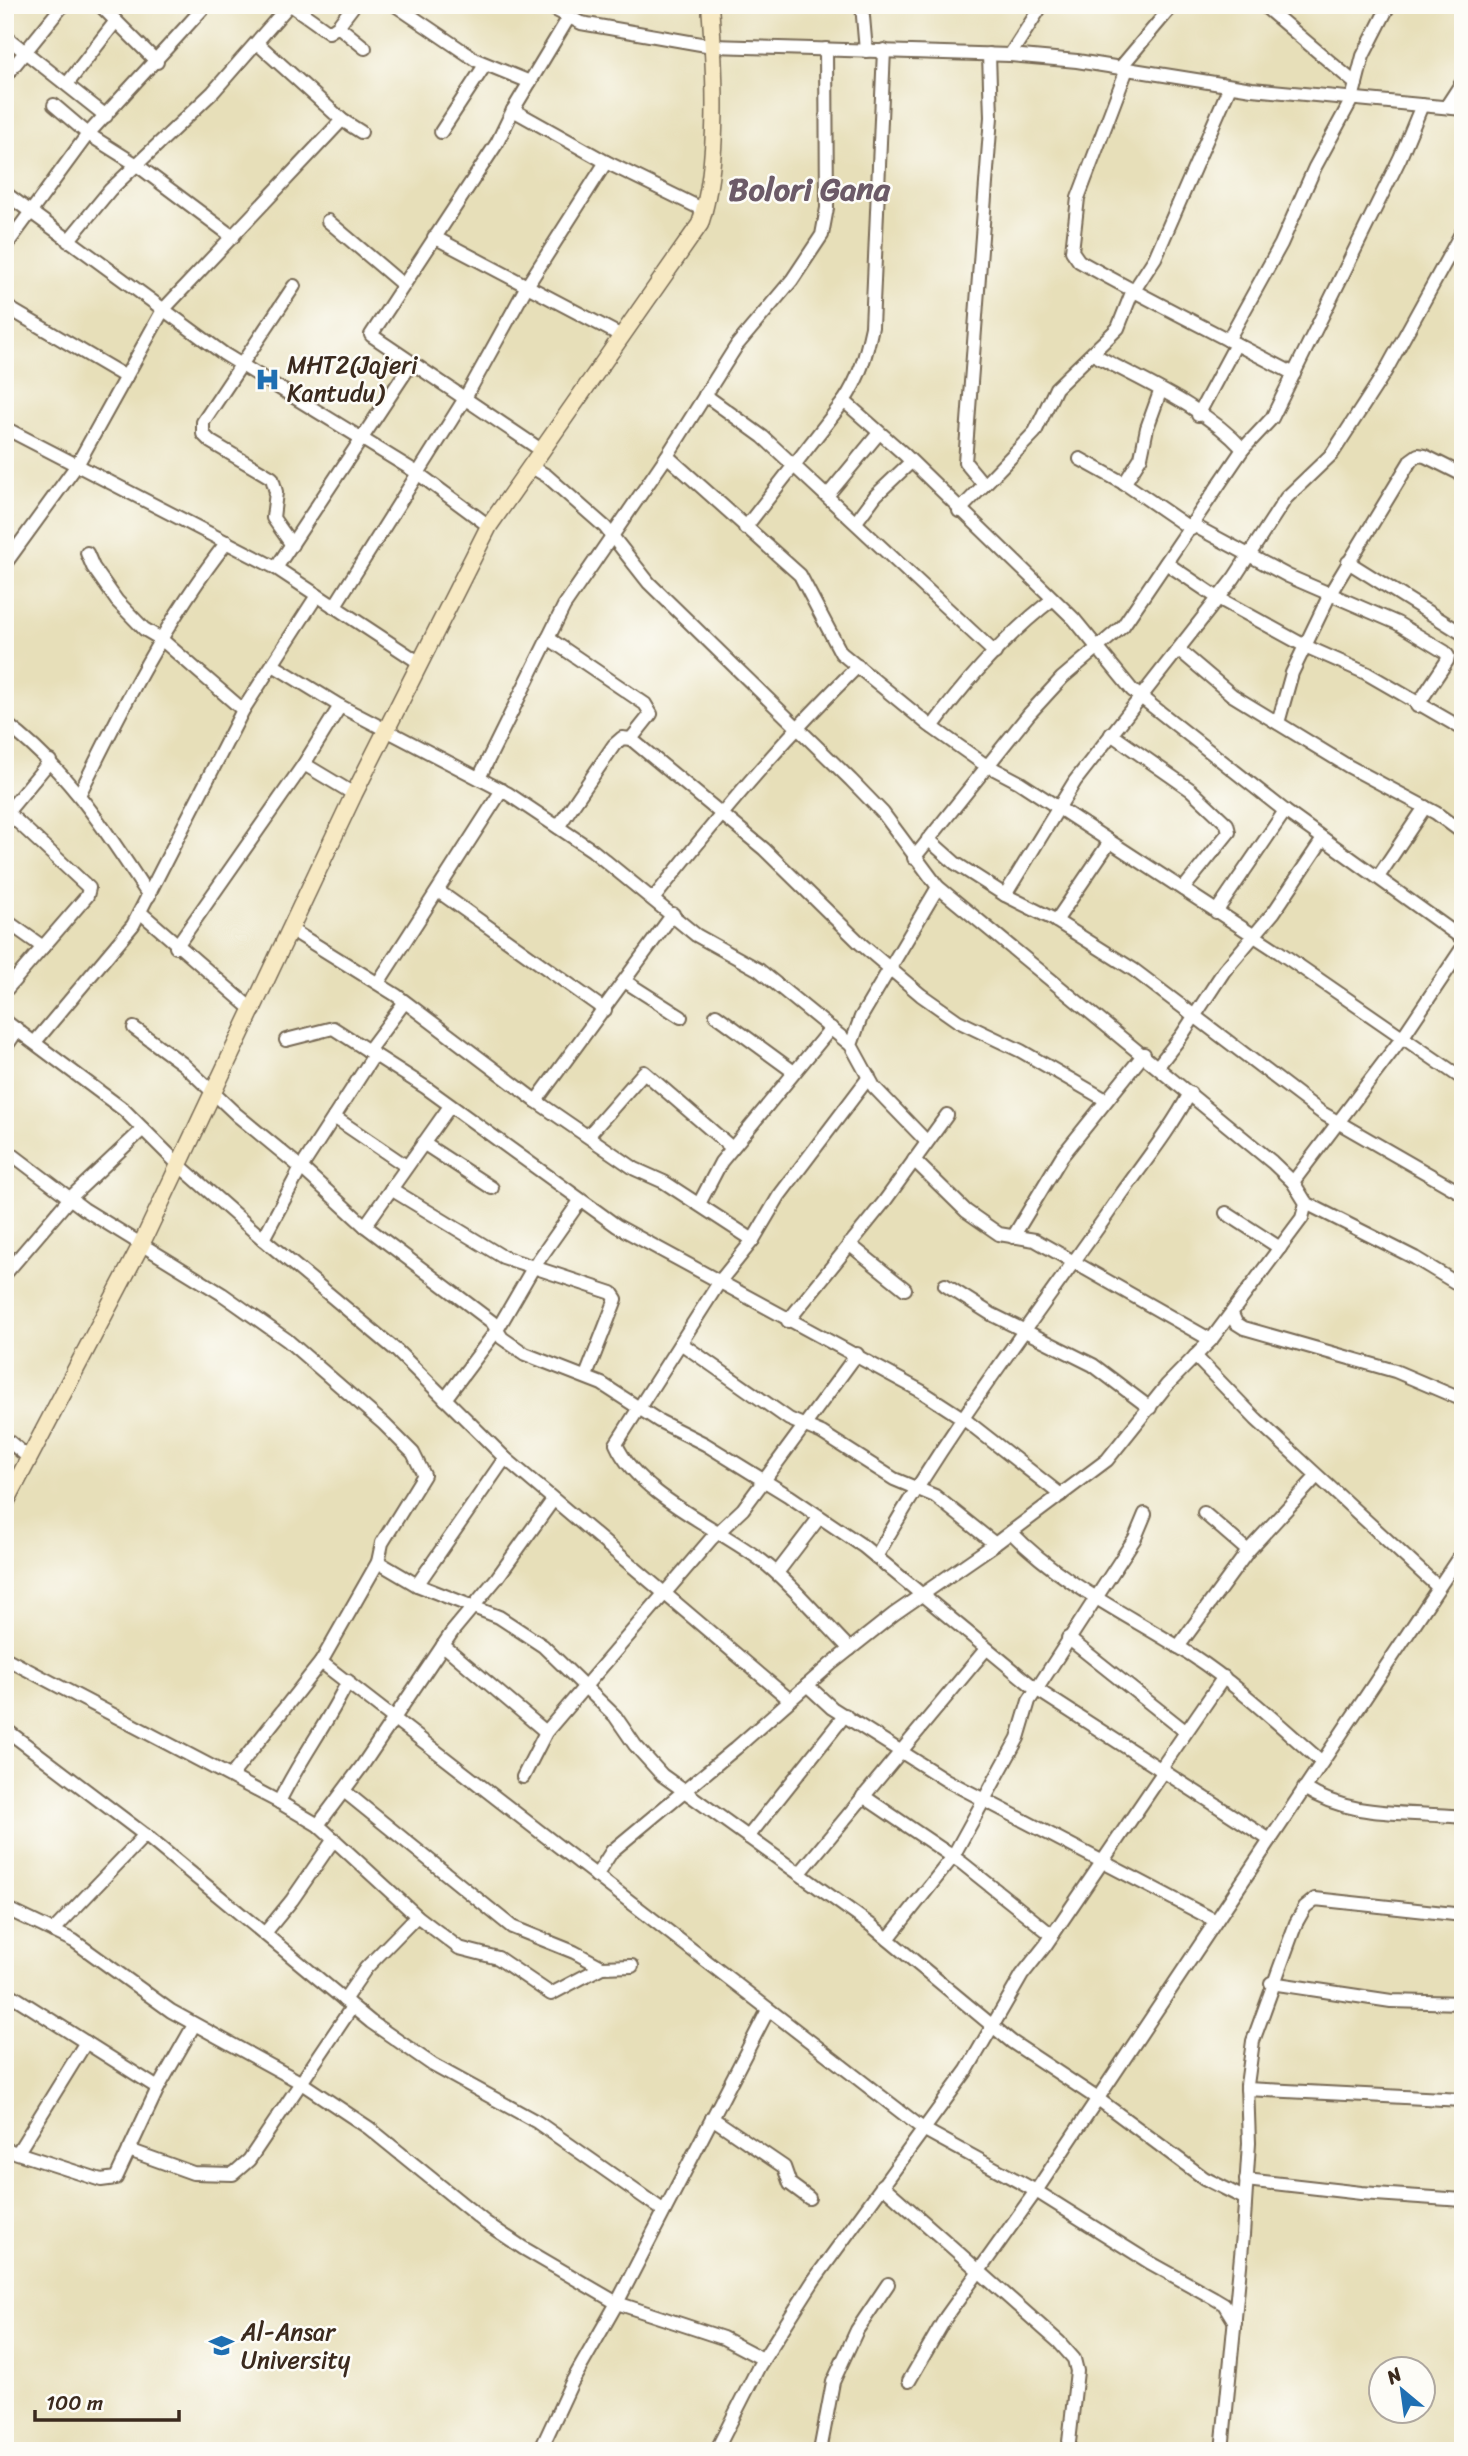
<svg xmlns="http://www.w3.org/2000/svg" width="1468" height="2456" font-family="Sriracha,sans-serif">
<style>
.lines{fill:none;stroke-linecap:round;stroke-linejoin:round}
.street-casing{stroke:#776954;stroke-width:16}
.secondary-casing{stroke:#776954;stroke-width:19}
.street{stroke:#fff;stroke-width:12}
.secondary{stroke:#f7e9c3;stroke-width:16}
.labels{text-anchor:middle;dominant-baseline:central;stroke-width:5;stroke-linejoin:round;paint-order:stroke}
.poi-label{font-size:24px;fill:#3b2a1e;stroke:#fdfcf7;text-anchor:start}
.district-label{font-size:32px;font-weight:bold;fill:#6c5b68;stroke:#fdfcf7}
</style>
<rect width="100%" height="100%" fill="#fdfcf7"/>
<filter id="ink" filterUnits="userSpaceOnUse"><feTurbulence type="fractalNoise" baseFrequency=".0143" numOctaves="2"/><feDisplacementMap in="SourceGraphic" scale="14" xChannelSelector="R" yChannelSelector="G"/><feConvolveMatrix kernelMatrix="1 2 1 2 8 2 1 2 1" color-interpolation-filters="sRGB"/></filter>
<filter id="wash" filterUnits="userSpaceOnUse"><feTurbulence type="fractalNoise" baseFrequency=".00686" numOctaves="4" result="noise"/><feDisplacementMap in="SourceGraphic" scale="28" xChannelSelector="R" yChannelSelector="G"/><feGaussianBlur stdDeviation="1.57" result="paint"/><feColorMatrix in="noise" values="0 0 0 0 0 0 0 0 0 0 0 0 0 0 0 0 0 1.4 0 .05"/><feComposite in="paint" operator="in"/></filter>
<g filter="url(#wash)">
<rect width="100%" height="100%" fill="#e7dfb9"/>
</g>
<g filter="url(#ink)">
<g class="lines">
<defs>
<g id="street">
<polyline points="100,5 157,62"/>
<polyline points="291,5 329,32 338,26 354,5"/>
<polyline points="395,5 476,60 530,82"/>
<polyline points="546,5 581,23 712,46 1010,55 1077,61 1252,89 1463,109"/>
<polyline points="862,5 866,51"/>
<polyline points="1263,5 1356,84"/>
<polyline points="338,26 365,48"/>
<polyline points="5,36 106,116"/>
<polyline points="257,43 342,120 361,132"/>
<polyline points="1010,55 1042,5"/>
<polyline points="1120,68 1173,5"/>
<path d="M1127,69l-49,129 -6,53 7,10c71,40 143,75 215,113"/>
<polyline points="5,77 63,5"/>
<polyline points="67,84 116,21"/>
<polyline points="54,105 88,134 137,165 233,237"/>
<polyline points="1446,107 1463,81"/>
<polyline points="513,110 606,162 704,210"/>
<polyline points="441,132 485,65"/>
<polyline points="5,193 224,354 416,472 489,526"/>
<polyline points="328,221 402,284"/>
<polyline points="434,237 620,335"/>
<polyline points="68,241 110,190 213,92 289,5"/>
<polyline points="5,247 88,134 206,5"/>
<polyline points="5,306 126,377"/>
<polyline points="1228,340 1281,244 1315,167 1352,99 1363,56 1389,5"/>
<path d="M1093,354c49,27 112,53 150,95"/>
<polyline points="705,395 763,437 995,653"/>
<polyline points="844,401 904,454 1074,619 1132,690 1285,811 1463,939"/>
<polyline points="1198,415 1236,344"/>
<polyline points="5,428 276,568 420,663"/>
<polyline points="541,450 371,335 497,143 513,110 569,17"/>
<polyline points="667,456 800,575 841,653 929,725 981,762 1019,782 1279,952 1463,1079"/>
<polyline points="1080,459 1127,485 1191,529"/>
<polyline points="530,466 547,476 605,527 649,583 851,780 883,813 938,887 1272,1162 1293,1182 1306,1203 1302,1218 1211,1340 1167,1385 1107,1460 995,1544 894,1614 831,1664 736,1748 612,1851 596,1876"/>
<polyline points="1124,484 1141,457 1147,428 1160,392"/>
<polyline points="984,485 965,462 991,117 989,54"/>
<polyline points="827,496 879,433"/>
<polyline points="959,511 1035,432 1056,388 1118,328 1131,295 1155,258 1230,86"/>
<polyline points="856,522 876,495 911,462"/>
<polyline points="1193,525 1288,576 1397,623 1445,652 1448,656 1447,661 1417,706"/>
<path d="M745,528l99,-127c16,-24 22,-46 28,-74l12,-277"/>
<polyline points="292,545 273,518 276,492 272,478 211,442 203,434 203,422 294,286"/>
<polyline points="87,553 93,567 117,601 144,629 161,639 243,710"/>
<polyline points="1348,562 1463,634"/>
<polyline points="1166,563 1218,598 1305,646 1366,673 1463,729"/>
<polyline points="5,564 77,465 163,310 342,120"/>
<polyline points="276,568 411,364"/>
<polyline points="334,607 464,400 527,286 606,162"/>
<polyline points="548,638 645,704 651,714 631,739 764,849 861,944 921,995 958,1021 1021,1051 1106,1100"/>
<polyline points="1179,650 1232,695 1348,766 1436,813 1463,833"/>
<polyline points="273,665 340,706 507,793 592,850 696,935 759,970 851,1045"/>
<path d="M5,723c63,47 101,108 144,173"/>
<polyline points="1278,723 1292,673 1331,592 1411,460 1418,455 1425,456 1463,475"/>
<path d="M932,727c34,-46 75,-93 121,-128"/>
<polyline points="1111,734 1191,790 1227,824 1229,832 1183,889"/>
<polyline points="304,764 354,794"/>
<polyline points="479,778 564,606 667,456 737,345 792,280 822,235 827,208 826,49"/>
<path d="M80,793c43,-87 87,-175 147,-251"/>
<polyline points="5,810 89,888 87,896 5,991"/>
<polyline points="5,815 50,761"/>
<polyline points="558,827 614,745 622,738 631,739"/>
<polyline points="928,839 955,863 1005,895 1053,919 1134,970 1322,1113 1463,1194"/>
<polyline points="914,858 1029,714 1062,678 1123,626 1243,449 1272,418 1400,158 1422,105"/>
<polyline points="1378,877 1425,807"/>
<polyline points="438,891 605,1010"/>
<polyline points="1005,895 1075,781 1234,578 1286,498 1332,454 1385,372 1463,230"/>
<path d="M654,898c64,-81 129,-159 204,-232"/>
<polyline points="140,912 254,1011"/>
<polyline points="1216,912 1285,811"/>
<polyline points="5,920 43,947"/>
<polyline points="1056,921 1109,843"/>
<polyline points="290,929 396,995 536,1101 635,1169 664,1182 753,1240"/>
<polyline points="176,947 304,764 340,706"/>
<polyline points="626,982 681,1017"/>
<polyline points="378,983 502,790"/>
<polyline points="716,1015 794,1072"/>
<polyline points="5,1021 124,1110 179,1165 263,1239 397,1351 505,1458 790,1700"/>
<polyline points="134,1028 183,1064 237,1115 305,1171 365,1226 492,1322 502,1338 525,1354 602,1384 659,1421 705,1444 789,1496 863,1546 1036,1689 1270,1840"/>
<polyline points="286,1040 333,1028 425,1087 617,1226 921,1391 964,1419 1061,1495"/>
<polyline points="35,1042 133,925 243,710 316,597"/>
<polyline points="5,1048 18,1029"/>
<polyline points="368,1051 404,1003"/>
<polyline points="1158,1066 1182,1035 1224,971 1274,912 1323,839"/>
<polyline points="536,1101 673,914"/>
<polyline points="334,1117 406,1166"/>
<polyline points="588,1136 644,1072 732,1148"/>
<polyline points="927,1142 874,1087 851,1045 861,1017 938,887"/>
<polyline points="423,1143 492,1188"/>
<polyline points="5,1149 84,1209 222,1294 287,1340 384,1424 413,1453 424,1475 382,1543 378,1562 321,1662 231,1776"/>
<polyline points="914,1160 966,1211 999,1234 1035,1240 1211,1340"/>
<polyline points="1293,1182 1402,1038 1463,947"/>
<polyline points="391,1189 503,1257 612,1293 616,1299 586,1376"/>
<polyline points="1306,1203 1415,1258 1463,1287"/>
<polyline points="699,1204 721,1162 831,1028"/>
<polyline points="1226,1213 1280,1248"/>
<polyline points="365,1226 450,1106"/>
<polyline points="1013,1237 1062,1156 1144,1054"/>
<polyline points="263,1239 301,1168 374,1055"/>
<polyline points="849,1244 905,1289"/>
<polyline points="5,1274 70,1198 143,1129"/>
<polyline points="945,1285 991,1314 1093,1365 1150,1408"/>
<polyline points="1232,1314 1236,1323 1244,1328 1395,1371 1463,1400"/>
<polyline points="788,1321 884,1202 947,1115"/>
<polyline points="682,1344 789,1419 822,1433 894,1479 935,1496 995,1544"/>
<polyline points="1195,1356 1256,1419 1438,1587"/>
<polyline points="445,1399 497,1330 533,1268 580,1201"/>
<polyline points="5,1438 29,1458"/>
<polyline points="1204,1513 1248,1551"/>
<path d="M1011,1532c52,54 120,84 182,124 47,31 87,70 129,106"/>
<path d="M876,1557c68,-121 153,-231 233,-345 27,-40 58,-76 81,-119"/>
<polyline points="378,1562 417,1585 499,1617 543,1646 615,1716 635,1745 662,1775 872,1926 1012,2042 1098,2099 1204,2178 1244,2198"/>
<polyline points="777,1573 819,1518"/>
<polyline points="417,1585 505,1458"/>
<polyline points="1068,1638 1185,1731"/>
<polyline points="443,1645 546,1732"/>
<polyline points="1178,1647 1248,1551 1317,1476"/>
<path d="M850,1649c-26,-26 -60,-67 -88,-88 -43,-33 -123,-65 -146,-117l104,-163 33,-41 26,-44 90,-119"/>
<polyline points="5,1658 279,1802 318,1825 417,1916 459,1948 498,1958 551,1994 602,1967 632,1966"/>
<polyline points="321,1662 923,2129 1036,2191 1149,2262 1214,2298 1224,2304 1235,2322"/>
<polyline points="807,1685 832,1708 946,1780 1216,1921"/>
<polyline points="5,1729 145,1835 371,2022 433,2065 537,2122 664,2211"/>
<polyline points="1160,1770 1224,1677"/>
<polyline points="523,1777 546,1732 711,1539 743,1509 857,1354"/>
<path d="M1304,1788c48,31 104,23 159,29"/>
<polyline points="344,1791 512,1927 574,1952 602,1967"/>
<polyline points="863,1796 962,1863 1052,1935"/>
<path d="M279,1802c20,-42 49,-79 69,-121"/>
<polyline points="318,1825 362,1766 452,1632 497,1578 553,1500"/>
<polyline points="748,1837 845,1715"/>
<polyline points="800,1873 986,1649"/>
<polyline points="5,1908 74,1941 171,2011 300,2082 369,2128 486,2223 523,2248 617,2303 723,2338 763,2359"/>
<polyline points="53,1931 145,1835"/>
<polyline points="265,1933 292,1900 334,1839"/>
<polyline points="888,1939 952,1858 1018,1738 1029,1701 1135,1538 1145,1514"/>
<polyline points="1271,1983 1391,2001 1463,2003"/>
<polyline points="5,1991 158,2088"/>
<polyline points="344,2000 366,1968 417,1916"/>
<polyline points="1247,2089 1463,2100"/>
<polyline points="712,2118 784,2167 790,2184 809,2198"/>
<polyline points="5,2149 101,2180 116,2178 158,2088 194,2025"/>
<polyline points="129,2150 193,2173 233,2174 249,2160 352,2007"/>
<polyline points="18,2152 86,2042"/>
<polyline points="1246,2180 1361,2193 1463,2200"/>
<polyline points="882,2185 1059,2342 1074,2359 1077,2371 1068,2451"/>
<polyline points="909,2381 946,2317 1036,2191 1463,1551"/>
<polyline points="540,2451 572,2382 617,2303 768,2010"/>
<polyline points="716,2451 759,2366 814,2280 967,2070 1022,1975 1045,1946 1164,1771"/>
<polyline points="820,2451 833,2382 857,2330 888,2284"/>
<polyline points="1222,2451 1243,2235 1249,2143 1247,2085 1253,2041 1296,1923 1305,1907 1315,1899 1463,1915"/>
</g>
<path id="secondary" d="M5,1504l136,-259 213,-451 135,-268 211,-302c20,-60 15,-155 10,-219"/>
</defs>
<use href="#street" class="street-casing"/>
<use href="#secondary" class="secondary-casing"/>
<use href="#street" class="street"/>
<use href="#secondary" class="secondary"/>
</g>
</g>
<defs>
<symbol id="hospital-bare" viewBox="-9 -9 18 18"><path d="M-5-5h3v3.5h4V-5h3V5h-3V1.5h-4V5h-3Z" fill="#1f6fb2" stroke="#fdfcf7" stroke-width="2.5" paint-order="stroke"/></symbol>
<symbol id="university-bare" viewBox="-9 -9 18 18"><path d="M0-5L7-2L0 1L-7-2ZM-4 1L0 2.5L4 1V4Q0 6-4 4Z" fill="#1f6fb2" stroke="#fdfcf7" stroke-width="2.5" paint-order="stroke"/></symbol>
</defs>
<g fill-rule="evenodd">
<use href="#hospital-bare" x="250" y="362" width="35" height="35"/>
<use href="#university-bare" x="204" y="2328" width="35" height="35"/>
</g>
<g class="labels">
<g class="poi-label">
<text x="287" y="365">MHT2(Jajeri<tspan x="287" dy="28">Kantudu)</tspan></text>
<text x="241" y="2332">Al-Ansar<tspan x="241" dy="28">University</tspan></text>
</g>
<g class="district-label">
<text x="809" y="189">Bolori Gana</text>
</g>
</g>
<rect width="1468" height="2456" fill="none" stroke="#fdfcf7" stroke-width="28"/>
<g transform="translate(1402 2390) rotate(331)"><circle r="33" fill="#fdfcf7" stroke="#afa8a0" stroke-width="2"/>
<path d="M0-5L12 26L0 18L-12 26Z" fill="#1f6fb2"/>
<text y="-10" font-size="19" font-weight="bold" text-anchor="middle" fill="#3b2a1e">N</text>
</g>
<path d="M35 2410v10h144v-10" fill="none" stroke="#3b2a1e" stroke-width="3.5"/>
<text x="46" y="2410" font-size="21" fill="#3b2a1e" stroke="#fdfcf7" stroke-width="5" paint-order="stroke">100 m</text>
</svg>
